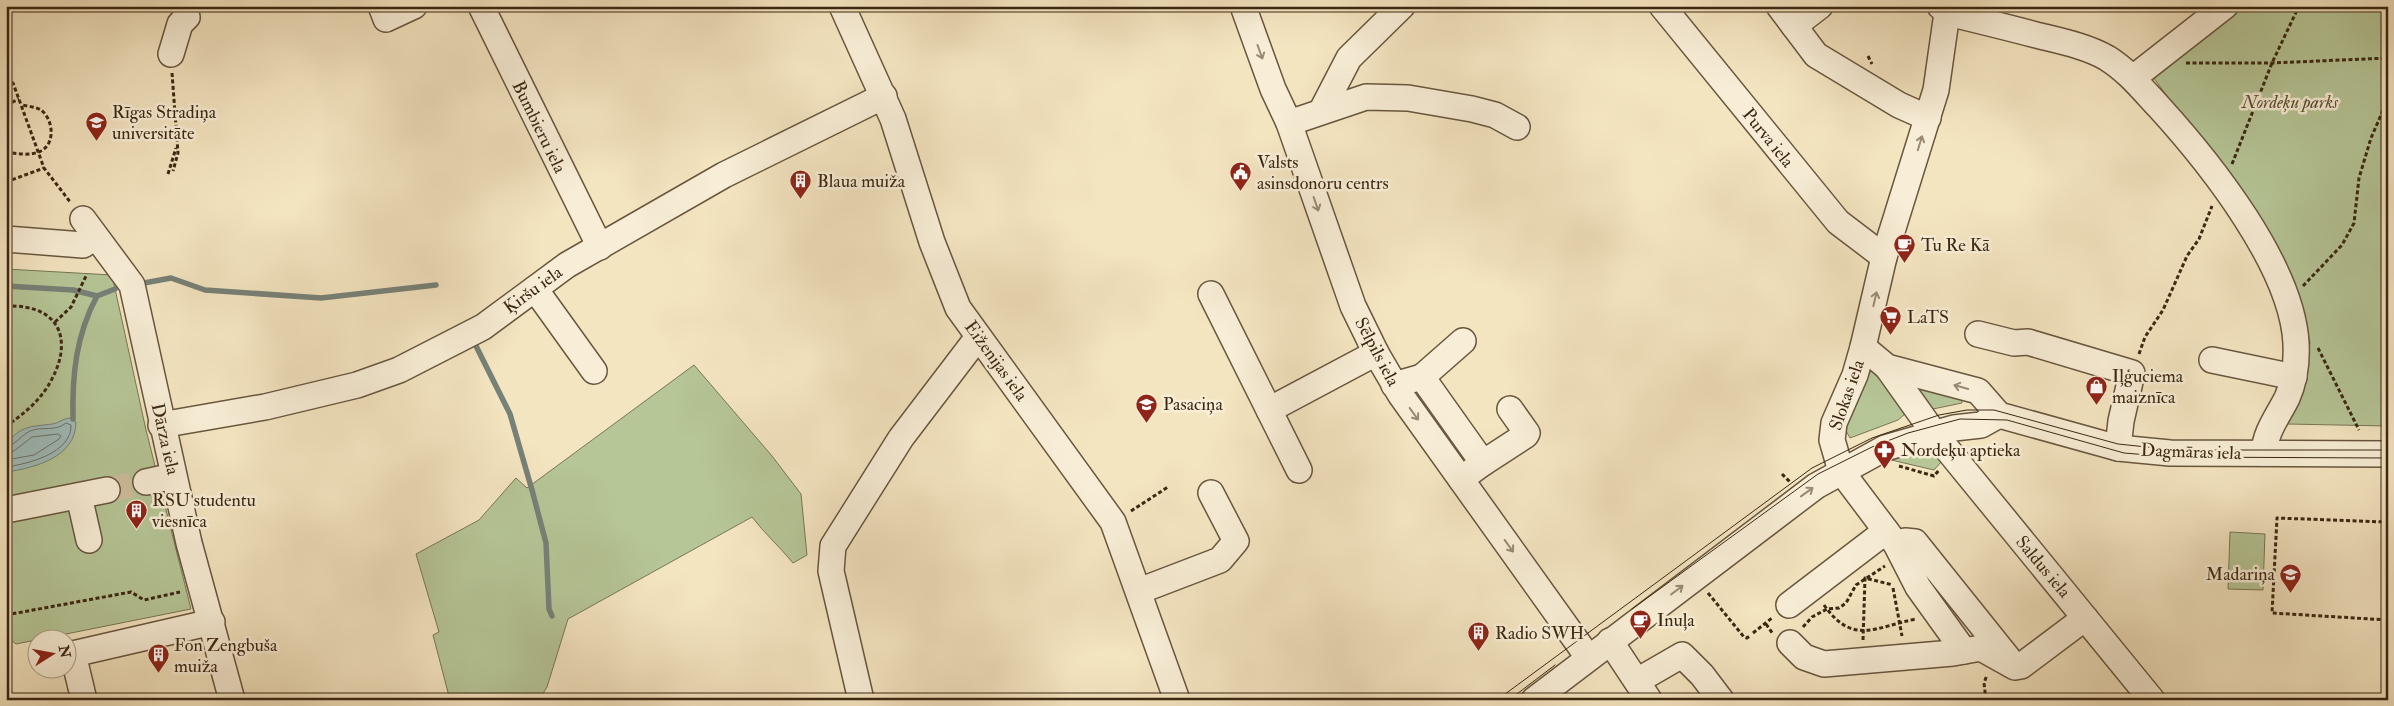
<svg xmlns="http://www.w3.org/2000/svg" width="2394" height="706" font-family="'IM FELL Double Pica',serif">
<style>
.green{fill:#b6c697;stroke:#787654}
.water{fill:#9fbdbc;stroke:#778178}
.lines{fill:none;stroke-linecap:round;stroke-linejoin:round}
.shore{stroke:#6d7267;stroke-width:1}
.stream{stroke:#778178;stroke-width:5.5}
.minor-tunnel{stroke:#cfbf9e;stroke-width:25;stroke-dasharray:25 12;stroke-linecap:butt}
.minor-casing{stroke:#69563e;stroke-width:28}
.path{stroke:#3b2712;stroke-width:3;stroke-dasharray:4 2.5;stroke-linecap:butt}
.minor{stroke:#f8eed7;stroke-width:25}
.tram{stroke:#3b2712;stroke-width:1}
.oneway{stroke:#9a8a74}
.labels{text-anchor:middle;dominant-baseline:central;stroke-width:5;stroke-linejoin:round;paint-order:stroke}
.park-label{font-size:18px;font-style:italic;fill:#5a4f33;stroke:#f8eed7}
.poi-label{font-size:18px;fill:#3b2712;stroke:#f8eed7;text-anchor:start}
.street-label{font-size:18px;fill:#3b2712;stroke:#f8eed7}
</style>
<rect width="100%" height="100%" fill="#f4e5c1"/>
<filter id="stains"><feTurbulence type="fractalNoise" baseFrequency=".004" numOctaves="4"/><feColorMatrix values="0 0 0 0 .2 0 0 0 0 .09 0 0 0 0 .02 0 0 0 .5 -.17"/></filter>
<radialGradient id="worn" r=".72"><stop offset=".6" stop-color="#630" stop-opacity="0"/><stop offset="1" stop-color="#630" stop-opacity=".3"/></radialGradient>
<g class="green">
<polygon points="2241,6 2388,6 2388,426 2287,424 2305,380 2310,342 2300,300 2267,234 2151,74"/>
<polygon points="6,269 112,275 146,430 191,609 16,644 6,636"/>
<path d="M694,365l78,91 29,38 6,61 -14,8c-13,-16 -29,-30 -41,-46l-184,102 -21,68 -8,13h-89l-17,-65 6,-3 -23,-78 63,-34 37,-42 11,10z"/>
<polygon points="1873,371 1880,375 1905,409 1905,414 1898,420 1850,438 1845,429 1868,373"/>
<polygon points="1914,387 1961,393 1962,403 1928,410"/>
<polygon points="1925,445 1938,450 1942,461 1934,470 1887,459"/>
<polygon points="2230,532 2265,534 2263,590 2228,589"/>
</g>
<path class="water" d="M70,418l6,4c0,35 -41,46 -70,50v-28c16,-19 24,-17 46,-20 7,-1 10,-5 18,-6z"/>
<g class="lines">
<g class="shore">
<path d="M6,447c9,-2 16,-12 24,-16 12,-5 25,1 36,-8l5,2c1,28 -43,39 -65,42"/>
<polyline points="6,453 14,451 32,437 58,434 61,436 59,439 34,455 6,460"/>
</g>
<g class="stream">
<polyline points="144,283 171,278 205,290 321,298 436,285"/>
<polyline points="6,286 73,290 97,296 115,289"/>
<polyline points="474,342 510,414 532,490 546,543 549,609 552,616"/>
<path d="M73,419c-1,-44 3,-84 24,-123"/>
</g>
<polyline class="minor-tunnel" points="107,490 146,482"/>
<defs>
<g id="minor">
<polyline points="381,6 386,19 414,6"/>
<polyline points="481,6 600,247"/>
<polyline points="842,6 893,119 932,242 958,308 1113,522 1177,700"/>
<polyline points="1243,6 1273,89 1289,123 1353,306 1376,353 1400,394 1588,657"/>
<polyline points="1662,6 1838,222 1884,257"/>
<polyline points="1779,6 1816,55 1899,105 1928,118"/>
<path d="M1940,6l8,7c29,7 58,14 88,22 24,6 50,11 71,23 21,13 36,32 52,49 51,56 133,159 137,236 1,19 -1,37 -9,55 -9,18 -22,34 -23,55"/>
<polyline points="1948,6 1936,90 1884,257 1863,347 1855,375 1834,423 1832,440 1841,471 1896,544 1918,587 1964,651"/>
<polyline points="1794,26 1820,6"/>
<polyline points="171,54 180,24 187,17 184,6"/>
<polyline points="2133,78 2225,6"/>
<polyline points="1322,110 1349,58 1402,6"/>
<polyline points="1289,123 1366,97 1408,98 1472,109 1495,115 1517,127"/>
<polyline points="83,219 132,285 189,543 232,700"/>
<polyline points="6,239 83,245 95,237"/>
<polyline points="535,289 594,371"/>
<polyline points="1211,294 1299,470"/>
<polyline points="1978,334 2014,343 2028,342 2132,373 2121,421 2118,448"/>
<polyline points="1863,347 1887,367 1978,391 1999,415 2118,448 2170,453 2388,454"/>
<polyline points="2212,360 2294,377"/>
<polyline points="1887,367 1934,433 2152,700"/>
<polyline points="1422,377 1463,341"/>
<polyline points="1394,385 1422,377 1483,463 1461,479"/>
<polyline points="1269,410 1376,353"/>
<polyline points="161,425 265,407 357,385 399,370 483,327 567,265 724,175 884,96"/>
<polyline points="1483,463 1526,435 1527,433 1510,409"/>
<polyline points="146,482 173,476"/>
<polyline points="79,496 89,540"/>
<polyline points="6,510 107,490"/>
<polyline points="1896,544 1905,541 1915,542 2008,658"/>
<polyline points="1139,591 1220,560 1236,541 1211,493"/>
<polyline points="1789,605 1886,531"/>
<polyline points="1610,641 1649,700"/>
<polyline points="1790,643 1804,657 1824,664 1953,653 1981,648 2015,667 2021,666 2085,618"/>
<polyline points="1637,681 1682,655 1702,675 1721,700"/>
<polyline points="84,700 73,654 212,622"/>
<polyline points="861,700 831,571 833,546 901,438 978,337"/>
<polyline points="1534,700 1816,486 1885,448 1954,428 1981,425 1999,415"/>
</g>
</defs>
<use href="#minor" class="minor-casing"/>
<g class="path">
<polyline points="1868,56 1872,64"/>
<polyline points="2186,63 2272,63 2388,58"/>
<polyline points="172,73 178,153 173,171"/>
<polyline points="6,79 13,83 44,168 71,203"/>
<polyline points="6,105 19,99"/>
<polyline points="6,123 6,144"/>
<path d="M6,152c11,2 25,4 35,-1 15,-8 12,-32 0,-41 -5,-3 -14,-4 -19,-5"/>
<polyline points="2232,164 2272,63 2299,6"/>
<polyline points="168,174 176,148"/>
<polyline points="6,182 44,168"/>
<polyline points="2303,286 2342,245 2354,223 2359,178 2371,138 2388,99"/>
<path d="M6,306c58,-2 69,39 40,83 -10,15 -25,27 -40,37"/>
<polyline points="55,322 71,307 87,274"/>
<polyline points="2318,348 2359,430"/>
<polyline points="2139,354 2145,337 2163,310 2187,256 2199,239 2212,206"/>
<polyline points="1899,466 1934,476 1939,470"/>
<polyline points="1782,474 1790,482"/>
<polyline points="2386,477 2387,493"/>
<polyline points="2387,493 2386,522 2277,518 2272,613 2388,620"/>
<polyline points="1131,511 1168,487"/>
<polyline points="1893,588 1902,636"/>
<polyline points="1708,593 1744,637 1747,638 1750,636"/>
<path d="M1824,605c29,41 51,22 92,14"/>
<polyline points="6,615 131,592 144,600 180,592"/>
<polyline points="1766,624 1773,634"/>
<polyline points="1803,627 1812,617 1827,609 1839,608 1846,603 1856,585 1885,566"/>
<polyline points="1753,633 1772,618"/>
<polyline points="1863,640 1865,578 1893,585"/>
<polyline points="1986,700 1984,683 1987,675"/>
</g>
<use href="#minor" class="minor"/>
<g class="tram">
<polyline points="1632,609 1818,474 1872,447 1908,433 1960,419 2007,420 2124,453 2172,457 2388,458"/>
<polyline points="1497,700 1812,468 1872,438 1939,415 1967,410 1994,410 2118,444 2176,450 2388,450"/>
<polyline points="1509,700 1555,665"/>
</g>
</g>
<defs><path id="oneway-shaft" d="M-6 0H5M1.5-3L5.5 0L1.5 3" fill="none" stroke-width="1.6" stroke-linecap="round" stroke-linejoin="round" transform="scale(1.25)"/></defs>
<g class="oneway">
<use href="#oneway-shaft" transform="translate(1260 52) rotate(70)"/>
<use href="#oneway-shaft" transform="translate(1920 143) rotate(-73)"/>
<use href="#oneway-shaft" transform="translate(1316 204) rotate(71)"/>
<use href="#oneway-shaft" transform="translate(1875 299) rotate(-77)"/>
<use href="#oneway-shaft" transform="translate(1961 387) rotate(-164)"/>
<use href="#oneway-shaft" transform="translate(1414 414) rotate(54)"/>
<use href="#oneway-shaft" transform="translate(1807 492) rotate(-36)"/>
<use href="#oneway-shaft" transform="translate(1509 546) rotate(54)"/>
<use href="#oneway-shaft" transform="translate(1677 590) rotate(-37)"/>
</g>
<defs>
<symbol id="university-pin" viewBox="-11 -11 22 30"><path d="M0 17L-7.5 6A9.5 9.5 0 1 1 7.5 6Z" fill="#8f2418" stroke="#f8eed7"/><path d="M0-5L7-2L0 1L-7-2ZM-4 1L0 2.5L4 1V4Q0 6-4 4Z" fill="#fff"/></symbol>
<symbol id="civic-pin" viewBox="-11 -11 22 30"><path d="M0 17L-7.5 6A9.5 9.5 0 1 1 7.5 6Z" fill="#8f2418" stroke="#f8eed7"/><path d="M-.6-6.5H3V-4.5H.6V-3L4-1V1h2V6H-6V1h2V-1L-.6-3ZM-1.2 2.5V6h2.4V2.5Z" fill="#fff"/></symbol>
<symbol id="building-pin" viewBox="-11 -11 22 30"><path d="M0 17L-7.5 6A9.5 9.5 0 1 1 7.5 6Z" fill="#8f2418" stroke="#f8eed7"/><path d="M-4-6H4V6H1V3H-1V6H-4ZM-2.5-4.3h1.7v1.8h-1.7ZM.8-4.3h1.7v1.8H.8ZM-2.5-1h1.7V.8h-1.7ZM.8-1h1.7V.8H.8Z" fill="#fff"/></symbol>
<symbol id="cafe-pin" viewBox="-11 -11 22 30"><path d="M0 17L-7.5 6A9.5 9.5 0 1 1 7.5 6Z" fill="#8f2418" stroke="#f8eed7"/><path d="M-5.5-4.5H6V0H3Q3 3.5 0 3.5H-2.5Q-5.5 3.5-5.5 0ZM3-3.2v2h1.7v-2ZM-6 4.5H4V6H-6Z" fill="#fff"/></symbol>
<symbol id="supermarket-pin" viewBox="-11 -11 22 30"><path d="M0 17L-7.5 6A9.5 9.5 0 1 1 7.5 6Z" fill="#8f2418" stroke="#f8eed7"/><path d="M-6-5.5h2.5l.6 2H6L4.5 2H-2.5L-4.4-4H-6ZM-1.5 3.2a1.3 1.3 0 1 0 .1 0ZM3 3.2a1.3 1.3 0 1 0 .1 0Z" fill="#fff"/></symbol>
<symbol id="shop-pin" viewBox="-11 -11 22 30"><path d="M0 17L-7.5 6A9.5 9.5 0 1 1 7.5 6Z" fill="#8f2418" stroke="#f8eed7"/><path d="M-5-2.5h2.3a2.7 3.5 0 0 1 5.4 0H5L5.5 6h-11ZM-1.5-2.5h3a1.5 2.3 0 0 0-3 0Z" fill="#fff"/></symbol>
<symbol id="school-pin" viewBox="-11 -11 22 30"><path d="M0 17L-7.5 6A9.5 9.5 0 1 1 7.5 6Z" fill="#8f2418" stroke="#f8eed7"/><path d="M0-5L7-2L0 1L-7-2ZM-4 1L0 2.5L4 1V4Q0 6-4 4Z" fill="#fff"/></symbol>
<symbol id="pharmacy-pin" viewBox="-11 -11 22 30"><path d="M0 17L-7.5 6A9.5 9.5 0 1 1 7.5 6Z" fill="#8f2418" stroke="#f8eed7"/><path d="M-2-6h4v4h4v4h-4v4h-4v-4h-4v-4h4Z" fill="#fff"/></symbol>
</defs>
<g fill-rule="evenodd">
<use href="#university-pin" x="84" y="110" width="25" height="34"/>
<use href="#civic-pin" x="1228" y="160" width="25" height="34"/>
<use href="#building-pin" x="788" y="168" width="25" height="34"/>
<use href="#cafe-pin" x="1892" y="232" width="25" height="34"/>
<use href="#supermarket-pin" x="1878" y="304" width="25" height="34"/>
<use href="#shop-pin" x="2084" y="374" width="25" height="34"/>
<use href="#school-pin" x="1134" y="392" width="25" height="34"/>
<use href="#pharmacy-pin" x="1872" y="438" width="25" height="34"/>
<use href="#building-pin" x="124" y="498" width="25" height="34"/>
<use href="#school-pin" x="2278" y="562" width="25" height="34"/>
<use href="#cafe-pin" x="1628" y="608" width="25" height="34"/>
<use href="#building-pin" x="1466" y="620" width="25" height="34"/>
<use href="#building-pin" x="146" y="642" width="25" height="34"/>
</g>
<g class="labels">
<g class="park-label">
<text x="2290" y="102">Nordeķu parks</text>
</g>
<g class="poi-label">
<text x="112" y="112">Rīgas Stradiņa<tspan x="112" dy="21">universitāte</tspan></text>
<text x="1257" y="162">Valsts<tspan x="1257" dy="21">asinsdonoru centrs</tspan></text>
<text x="817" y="181">Blaua muiža</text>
<text x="1921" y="245">Tu Re Kā</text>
<text x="1907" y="317">LaTS</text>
<text x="2112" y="376">Iļģuciema<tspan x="2112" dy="21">maiznīca</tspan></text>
<text x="1163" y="404">Pasaciņa</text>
<text x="1901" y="450">Nordeķu aptieka</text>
<text x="152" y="500">RSU studentu<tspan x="152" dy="21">viesnīca</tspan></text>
<text x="2275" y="574" text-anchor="end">Madariņa</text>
<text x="1657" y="620">Inuļa</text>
<text x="1495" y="633">Radio SWH</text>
<text x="174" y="645">Fon Zengbuša<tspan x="174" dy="21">muiža</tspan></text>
</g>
<g class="street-label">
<text transform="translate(539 127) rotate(64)">Bumbieru iela</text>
<text transform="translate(1768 138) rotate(51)">Purva iela</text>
<text transform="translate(533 290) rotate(-36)">Ķiršu iela</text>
<text transform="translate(1377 352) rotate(62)">Sēlpils iela</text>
<text transform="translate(996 361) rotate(54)">Eiženijas iela</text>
<text transform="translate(1847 395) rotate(-71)">Slokas iela</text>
<text transform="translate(165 439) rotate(77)">Dārza iela</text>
<text transform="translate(2191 452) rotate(2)">Dagmāras iela</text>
<text transform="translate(2043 567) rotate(50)">Saldus iela</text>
</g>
</g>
<rect width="2394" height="706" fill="none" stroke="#f4e5c1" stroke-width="25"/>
<rect x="8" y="8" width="2379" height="691" fill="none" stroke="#3b2712" stroke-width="2.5"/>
<rect x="12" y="12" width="2369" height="681" fill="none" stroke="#3b2712"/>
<g transform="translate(52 654) rotate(79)"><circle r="24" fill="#f8eed7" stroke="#ac9e88"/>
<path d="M0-4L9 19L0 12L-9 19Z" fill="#8f2418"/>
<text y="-8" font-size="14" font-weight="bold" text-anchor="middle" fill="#3b2712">N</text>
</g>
<rect width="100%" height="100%" filter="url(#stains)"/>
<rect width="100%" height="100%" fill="url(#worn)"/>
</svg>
